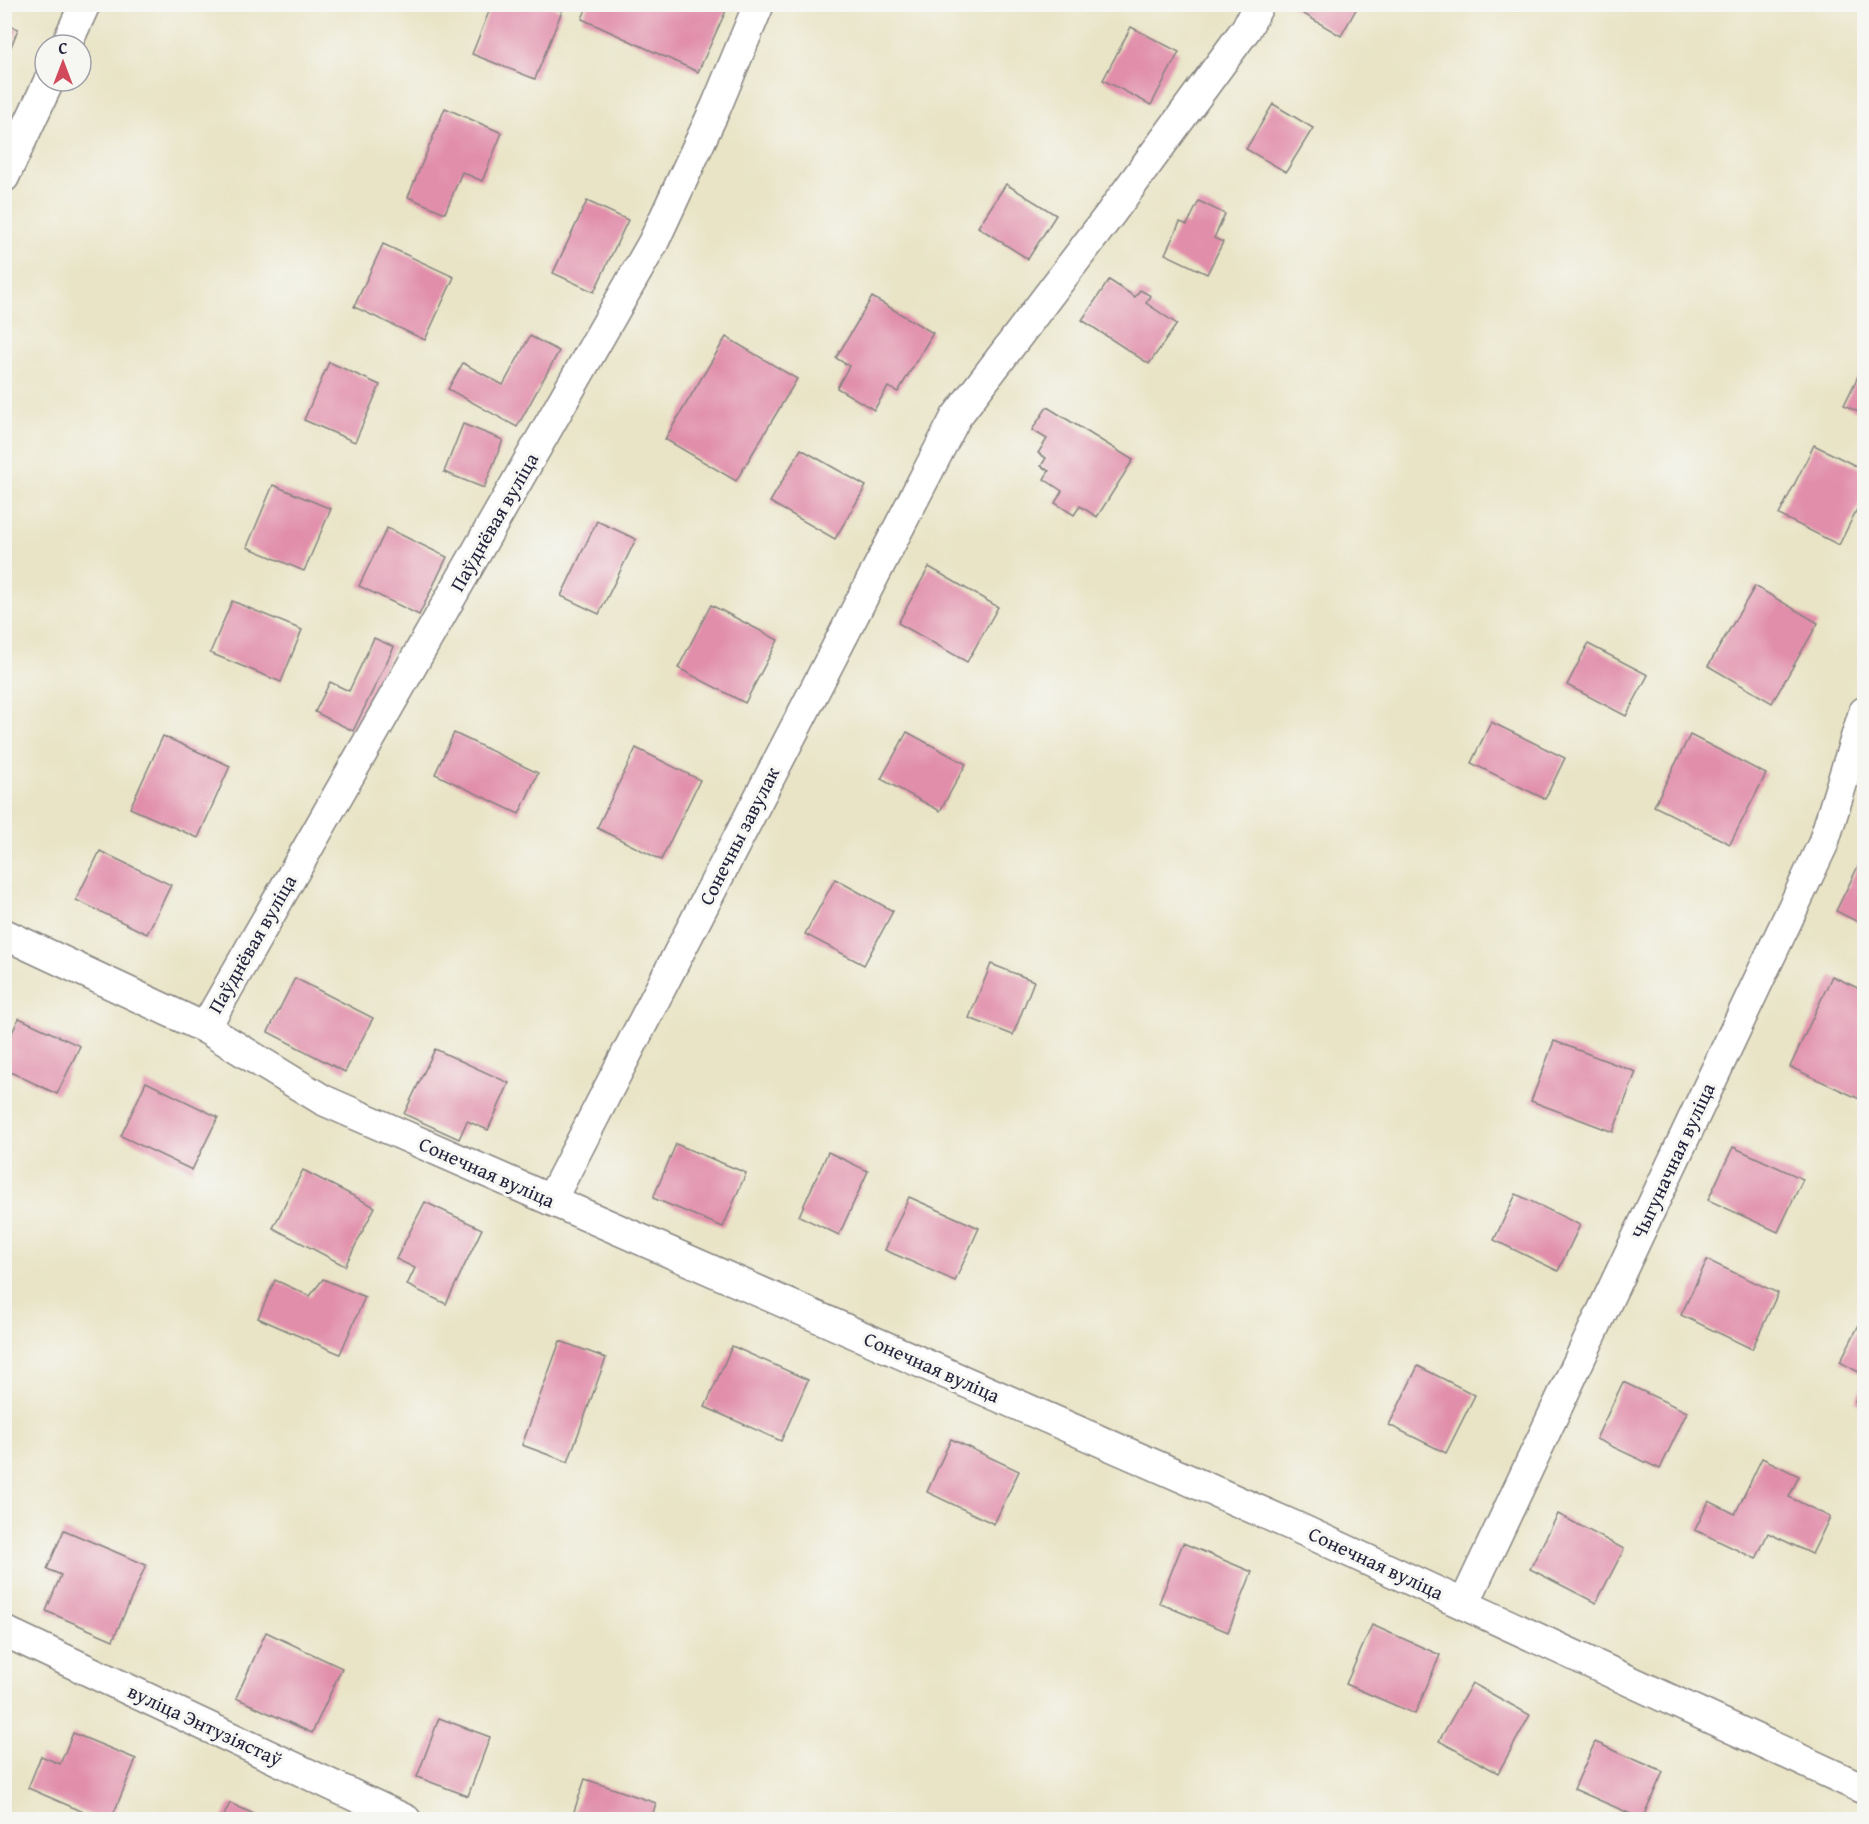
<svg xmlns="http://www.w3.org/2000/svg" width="1869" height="1824" font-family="'Gentium Book Plus',serif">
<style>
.building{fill:#e18eaa}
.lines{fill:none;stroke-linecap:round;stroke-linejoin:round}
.street-casing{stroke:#868380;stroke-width:33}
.street{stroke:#fff;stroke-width:30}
.labels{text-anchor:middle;stroke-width:6;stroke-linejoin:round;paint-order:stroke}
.street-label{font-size:20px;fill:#22223b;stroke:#f6f6f2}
</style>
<rect width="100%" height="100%" fill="#f6f6f2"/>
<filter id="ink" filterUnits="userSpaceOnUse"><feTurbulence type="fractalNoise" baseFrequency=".0167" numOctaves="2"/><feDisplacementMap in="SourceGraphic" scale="12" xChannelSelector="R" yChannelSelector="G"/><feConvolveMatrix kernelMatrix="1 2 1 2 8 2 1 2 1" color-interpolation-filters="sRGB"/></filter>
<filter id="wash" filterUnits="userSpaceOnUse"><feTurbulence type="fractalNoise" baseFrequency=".008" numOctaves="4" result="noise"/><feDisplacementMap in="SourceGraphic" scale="24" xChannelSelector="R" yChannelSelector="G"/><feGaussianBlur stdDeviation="1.35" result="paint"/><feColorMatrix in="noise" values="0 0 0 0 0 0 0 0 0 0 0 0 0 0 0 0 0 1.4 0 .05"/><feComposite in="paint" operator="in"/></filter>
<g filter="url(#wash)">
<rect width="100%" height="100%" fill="#e9e4c6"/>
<g id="blocks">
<!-- building -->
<g class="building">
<polygon points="492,4 546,4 562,11 535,79 472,54"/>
<polygon points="588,4 661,4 672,9 674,4 729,4 698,72 582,19"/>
<polygon points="1293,4 1359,4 1341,36 1292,7"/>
<polygon points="4,23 18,29 5,62 4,62"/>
<polygon points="1131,27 1179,52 1151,105 1103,80"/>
<polygon points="1273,104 1313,128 1286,172 1246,149"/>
<polygon points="445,108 502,133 482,181 462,172 445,213 408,197"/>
<polygon points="1006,184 1056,215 1028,259 978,227"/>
<polygon points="587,201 628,220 594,292 553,273"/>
<polygon points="1199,201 1225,214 1214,238 1223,242 1207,274 1165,254 1180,222 1187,225"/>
<polygon points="383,244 454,277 425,340 354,307"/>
<polygon points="1109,280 1135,297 1140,290 1151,296 1146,303 1177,324 1149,364 1082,320"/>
<polygon points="872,297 933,333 898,392 888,387 874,410 837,388 849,366 836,358"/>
<polygon points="530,336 559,351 517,427 448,389 463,363 503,385"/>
<polygon points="726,337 797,379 736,481 665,439"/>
<polygon points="329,362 380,385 355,442 304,420"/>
<polygon points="1864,364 1864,415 1844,405"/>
<polygon points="1047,407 1133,460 1097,517 1080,506 1074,515 1055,503 1062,491 1044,479 1049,471 1041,466 1046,458 1038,453 1047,439 1032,430"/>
<polygon points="463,424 503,440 484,488 444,472"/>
<polygon points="1814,445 1864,470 1864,495 1839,545 1779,515"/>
<polygon points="801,449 866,486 835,539 770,502"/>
<polygon points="273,485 331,509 304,571 247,547"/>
<polygon points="597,521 636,539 599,614 561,596"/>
<polygon points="387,528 447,557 419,615 359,586"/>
<polygon points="929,567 998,607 967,662 898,623"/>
<polygon points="1755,586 1818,623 1772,703 1708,666"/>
<polygon points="232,601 302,630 281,682 210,653"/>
<polygon points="711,605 778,640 745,703 678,668"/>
<polygon points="374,638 394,647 353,731 315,712 330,682 349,691"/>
<polygon points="1588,644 1648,675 1626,716 1567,685"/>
<polygon points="1491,722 1565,758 1545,799 1471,763"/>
<polygon points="907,732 966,764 940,811 881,779"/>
<polygon points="454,733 538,773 519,814 435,774"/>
<polygon points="1690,735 1766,774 1730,844 1654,806"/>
<polygon points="163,736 230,766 198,838 130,808"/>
<polygon points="636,748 700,780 661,860 597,828"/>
<polygon points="100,851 171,885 147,934 76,900"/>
<polygon points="1864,854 1864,925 1836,911"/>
<polygon points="835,879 893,911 864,965 805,934"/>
<polygon points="991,964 1034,981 1013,1035 969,1018"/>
<polygon points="1832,976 1864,991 1864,1101 1790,1067"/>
<polygon points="295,978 373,1018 345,1072 268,1032"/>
<polygon points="19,1018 80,1046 57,1094 4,1069 4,1050"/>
<polygon points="1554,1041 1636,1072 1613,1132 1531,1101"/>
<polygon points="435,1049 509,1083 488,1130 467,1121 459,1139 404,1114"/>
<polygon points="146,1082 218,1117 192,1170 121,1136"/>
<polygon points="676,1144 746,1173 723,1227 653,1198"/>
<polygon points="1733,1147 1803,1179 1778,1232 1708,1200"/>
<polygon points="828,1152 868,1171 839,1235 799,1216"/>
<polygon points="303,1170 375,1207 345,1266 273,1228"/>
<polygon points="1516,1194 1580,1225 1558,1271 1494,1240"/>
<polygon points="909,1197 979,1228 955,1281 885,1250"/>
<polygon points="425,1202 482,1229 446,1304 407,1285 415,1268 396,1259"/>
<polygon points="1707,1260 1778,1293 1752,1349 1681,1315"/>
<polygon points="323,1279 365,1297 340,1354 258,1318 275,1280 310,1296"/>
<polygon points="1864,1315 1864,1375 1840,1362"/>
<polygon points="560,1341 606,1358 568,1462 522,1445"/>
<polygon points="732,1346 808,1380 781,1441 705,1407"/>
<polygon points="1418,1366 1475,1395 1446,1453 1389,1425"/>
<polygon points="1623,1382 1687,1412 1660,1469 1596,1439"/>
<polygon points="1864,1383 1864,1407 1855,1402"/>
<polygon points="951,1439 1019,1471 994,1524 927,1492"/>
<polygon points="1762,1458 1799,1476 1789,1497 1830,1517 1812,1554 1768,1533 1756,1559 1695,1530 1709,1501 1735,1514"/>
<polygon points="1558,1514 1624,1549 1596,1603 1530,1569"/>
<polygon points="64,1530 146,1565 113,1640 46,1611 61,1575 47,1569"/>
<polygon points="1183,1543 1252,1572 1228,1632 1159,1603"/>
<polygon points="1372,1625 1440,1655 1415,1714 1346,1684"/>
<polygon points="266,1632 342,1668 312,1733 236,1698"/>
<polygon points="1472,1683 1530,1715 1498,1773 1439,1741"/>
<polygon points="439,1718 490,1737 468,1796 417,1777"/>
<polygon points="73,1733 136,1759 111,1820 102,1820 28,1788 41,1756 60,1764"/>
<polygon points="1595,1742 1663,1772 1642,1819 1574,1789"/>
<polygon points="585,1779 656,1803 651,1820 571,1820"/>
<polygon points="230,1803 267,1820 222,1820"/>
</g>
</g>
</g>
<g filter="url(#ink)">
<use href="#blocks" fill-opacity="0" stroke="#868380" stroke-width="1.5"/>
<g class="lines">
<!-- street casing -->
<g class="street-casing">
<g id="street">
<polyline points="66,45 85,4"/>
<polyline points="4,177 49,81"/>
<polyline points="4,934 205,1028 323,1100 1296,1527 1864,1789"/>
<polyline points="205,1028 653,243 716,107 759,4"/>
<polyline points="551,1200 956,417 1111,213 1246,29 1259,4"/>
<polyline points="1464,1604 1823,844 1864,712"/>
<polyline points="4,1631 406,1820"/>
</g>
</g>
<!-- street -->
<use href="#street" class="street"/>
</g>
</g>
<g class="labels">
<!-- street labels -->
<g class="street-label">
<text transform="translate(494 522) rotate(-60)" y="7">Паўднёвая вуліца</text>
<text transform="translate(739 836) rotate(-63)" y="7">Сонечны завулак</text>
<text transform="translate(252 944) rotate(-60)" y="7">Паўднёвая вуліца</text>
<text transform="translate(1673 1161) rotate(-65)" y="7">Чыгуначная вуліца</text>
<text transform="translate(487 1172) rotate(24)" y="7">Сонечная вуліца</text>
<text transform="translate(932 1367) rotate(24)" y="7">Сонечная вуліца</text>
<text transform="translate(1376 1563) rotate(25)" y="7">Сонечная вуліца</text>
<text transform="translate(205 1725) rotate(25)" y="7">вуліца Энтузіястаў</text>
</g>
</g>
<!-- margin -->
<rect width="1869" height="1824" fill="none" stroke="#f6f6f2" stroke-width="24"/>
<!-- north arrow -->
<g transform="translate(63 63)"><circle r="28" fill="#f6f6f2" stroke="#a1a1a9" stroke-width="1.5"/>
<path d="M0-4.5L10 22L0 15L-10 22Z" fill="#d1495b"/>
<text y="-9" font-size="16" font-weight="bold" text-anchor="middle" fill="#22223b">С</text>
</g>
</svg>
